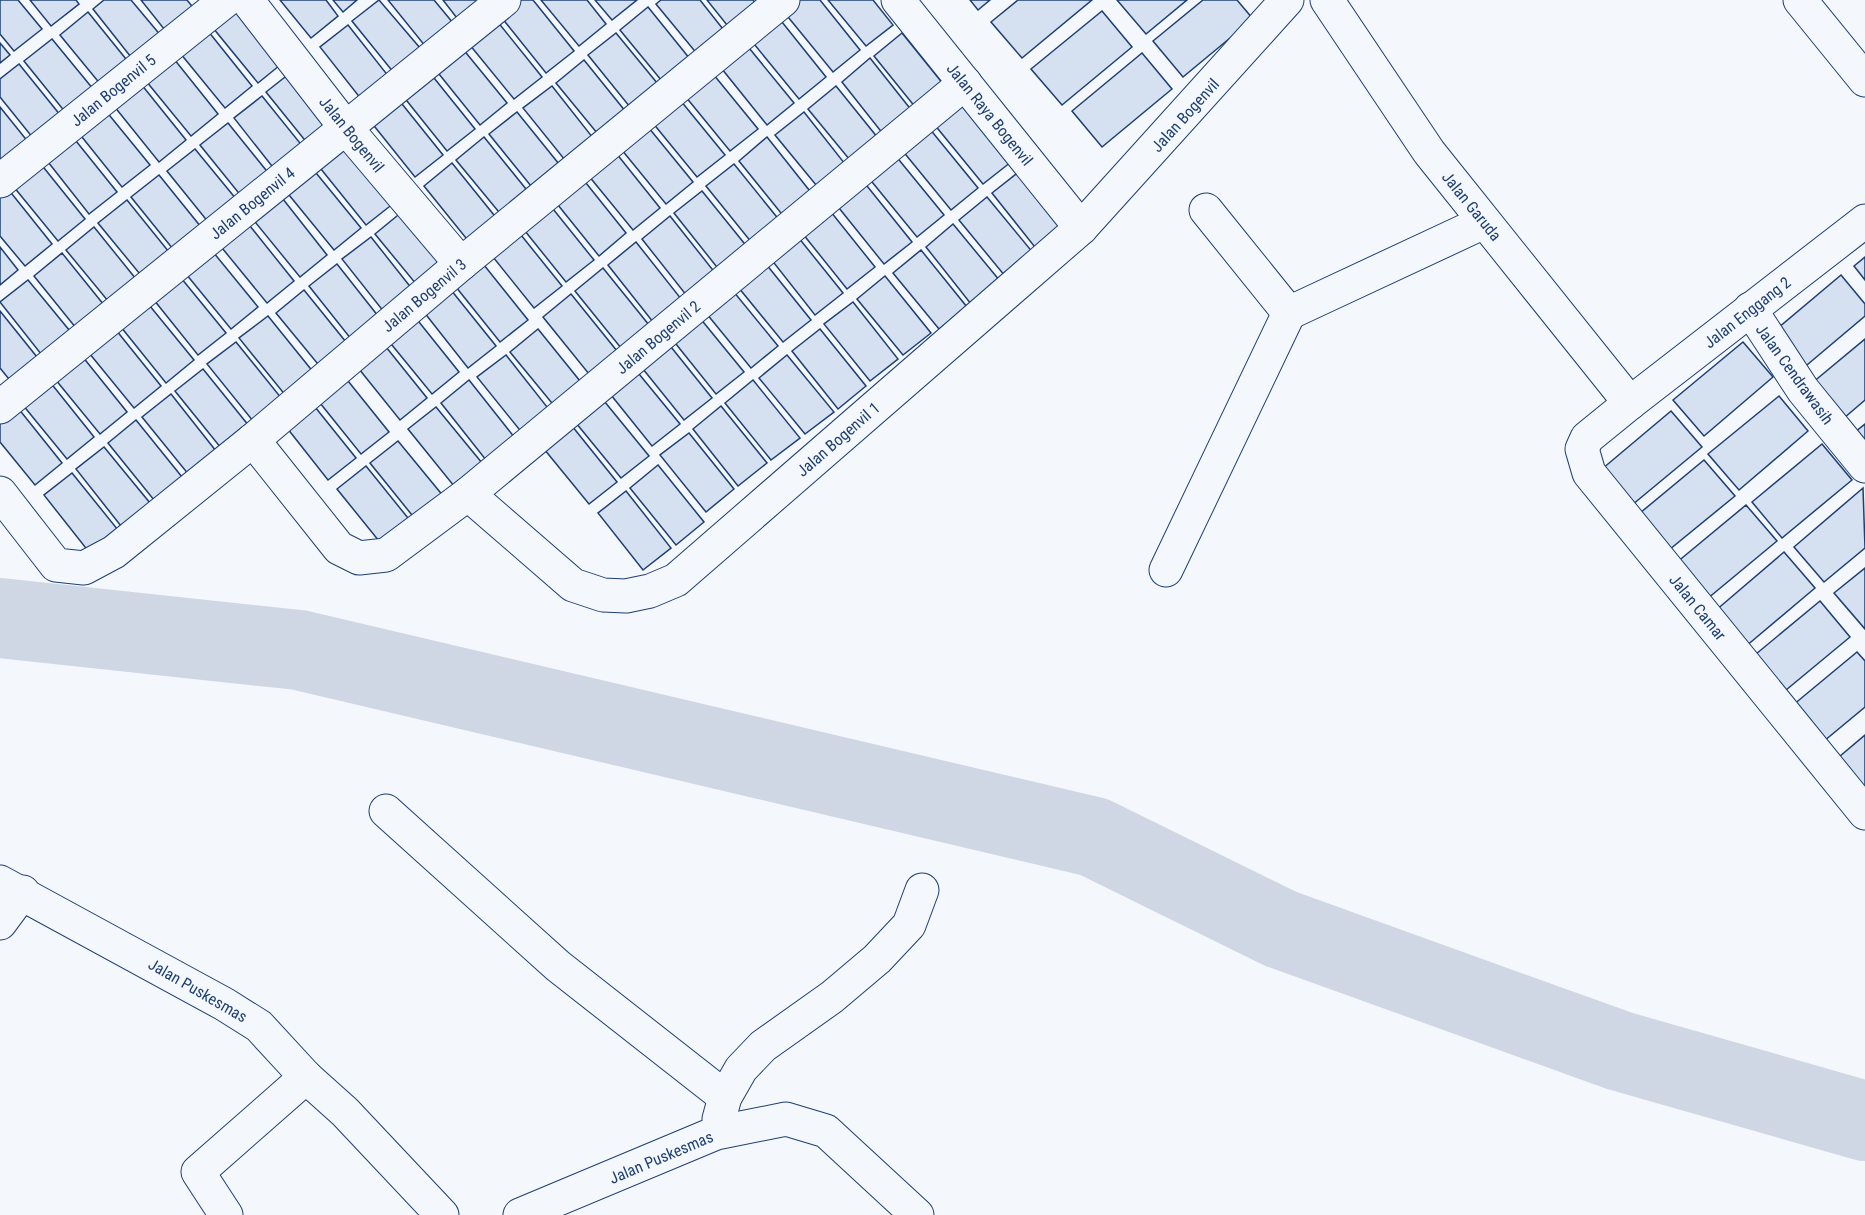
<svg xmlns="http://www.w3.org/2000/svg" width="1865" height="1215" font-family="'Roboto Condensed',sans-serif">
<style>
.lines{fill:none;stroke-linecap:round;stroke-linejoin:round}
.river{stroke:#cfd7e4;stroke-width:80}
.building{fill:#d5e0f0;stroke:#1d3f73;stroke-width:1.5}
.minor-casing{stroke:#1d3f73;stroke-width:35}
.minor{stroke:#f4f7fb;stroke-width:33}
.labels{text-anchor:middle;stroke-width:4.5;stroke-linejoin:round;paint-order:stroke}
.street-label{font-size:16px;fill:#1d3f73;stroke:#f4f7fb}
</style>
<rect width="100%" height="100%" fill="#f4f7fb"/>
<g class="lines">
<!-- river -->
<polyline class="river" points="0,618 299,650 1094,837 1281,929 1620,1051 1865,1121"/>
</g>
<!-- building -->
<g class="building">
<polygon points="0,0 18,0 42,29 14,51 0,34"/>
<polygon points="30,0 76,0 79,4 51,26"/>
<polygon points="104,0 131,0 167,43 138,66 93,9"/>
<polygon points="141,0 187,0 200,16 172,39"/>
<polygon points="236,0 285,61 258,83 209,23"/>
<polygon points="280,0 326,0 338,16 311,38"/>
<polygon points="333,0 357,0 343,12"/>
<polygon points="379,0 426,55 398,78 352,21"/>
<polygon points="388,0 434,0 458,29 430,52"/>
<polygon points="443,0 489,0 464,27"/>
<polygon points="514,0 533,0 574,51 546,73 498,13"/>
<polygon points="541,0 587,0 606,24 579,46"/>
<polygon points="595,0 637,0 612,20"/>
<polygon points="661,0 700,0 730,38 703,61 656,4"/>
<polygon points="707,0 753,0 763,12 735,35"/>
<polygon points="799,0 820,0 860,50 833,72 784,12"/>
<polygon points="828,0 873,0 893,25 866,46"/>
<polygon points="970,0 990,0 978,10"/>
<polygon points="1018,0 1092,0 1022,58 991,22"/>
<polygon points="1117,0 1187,0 1146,34"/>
<polygon points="1203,0 1237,0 1253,19 1183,77 1153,41"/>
<polygon points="648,7 694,64 666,86 620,30"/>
<polygon points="1102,11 1132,47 1062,105 1031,69"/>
<polygon points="88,12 134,69 106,91 60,35"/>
<polygon points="493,16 542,77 514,99 465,39"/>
<polygon points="778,17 826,77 799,99 750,39"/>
<polygon points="348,25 393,82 365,104 320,47"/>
<polygon points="204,26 252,86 225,108 176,48"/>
<polygon points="616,33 662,89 634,112 588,55"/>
<polygon points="902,33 948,90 920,113 874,56"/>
<polygon points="52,39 98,95 70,118 24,61"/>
<polygon points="0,43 10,55 0,63"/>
<polygon points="458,43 507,103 480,125 431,64"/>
<polygon points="745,43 794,103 767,125 718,64"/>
<polygon points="1142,53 1172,89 1102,147 1072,111"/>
<polygon points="170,54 218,114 191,136 142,76"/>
<polygon points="870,58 916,116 887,139 842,82"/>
<polygon points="584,60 630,117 602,139 556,83"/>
<polygon points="19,64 65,121 37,143 0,97 0,79"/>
<polygon points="426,68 475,129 447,151 399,91"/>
<polygon points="709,69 758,129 730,151 681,91"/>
<polygon points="294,70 340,126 312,149 266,92"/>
<polygon points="137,79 186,140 159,162 110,101"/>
<polygon points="552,86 597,143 569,165 523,108"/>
<polygon points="836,86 882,143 854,165 808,109"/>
<polygon points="394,94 443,155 415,177 367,117"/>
<polygon points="676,95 725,155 697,177 648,117"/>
<polygon points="262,96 308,153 279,175 234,118"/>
<polygon points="962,102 1011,162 983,184 934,124"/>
<polygon points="101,105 150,165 122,187 74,127"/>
<polygon points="0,107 33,148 0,165"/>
<polygon points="517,112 563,169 535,191 489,134"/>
<polygon points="804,112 849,169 821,191 775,135"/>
<polygon points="644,122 693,182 666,204 617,144"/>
<polygon points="228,123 274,180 246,202 200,145"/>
<polygon points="929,128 978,188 951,210 902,150"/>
<polygon points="68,131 117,192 89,214 41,153"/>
<polygon points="484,137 530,194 503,217 456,160"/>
<polygon points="767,137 813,195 785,218 739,161"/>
<polygon points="345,142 394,203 366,225 317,164"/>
<polygon points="612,148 660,208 633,230 584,170"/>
<polygon points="195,149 241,205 213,228 167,171"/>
<polygon points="895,155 944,215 917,237 868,177"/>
<polygon points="36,158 85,219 58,241 9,181"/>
<polygon points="452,163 498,220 470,243 424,186"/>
<polygon points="734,164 780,221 752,243 706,186"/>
<polygon points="312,168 361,228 334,250 285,190"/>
<polygon points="1020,171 1066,228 1038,251 992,193"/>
<polygon points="578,173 626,233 599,256 550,195"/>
<polygon points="159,175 205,232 177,254 131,197"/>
<polygon points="863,181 912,242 884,264 835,203"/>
<polygon points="4,184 52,244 25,266 0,236 0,187"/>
<polygon points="702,191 748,248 720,271 674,213"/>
<polygon points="279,194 327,255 300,277 251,217"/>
<polygon points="987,197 1034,254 1005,276 959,220"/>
<polygon points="545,199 594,260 566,282 517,221"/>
<polygon points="127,200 173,257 144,279 98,223"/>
<polygon points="827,207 875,267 847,289 799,229"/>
<polygon points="403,211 449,268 421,290 375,234"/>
<polygon points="670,216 716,274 687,296 642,239"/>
<polygon points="246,221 294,281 267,303 218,243"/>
<polygon points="953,224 1000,281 971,304 926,247"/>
<polygon points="513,225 562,286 534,308 485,247"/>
<polygon points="94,227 140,284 113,307 66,250"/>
<polygon points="794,232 843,293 815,315 767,254"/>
<polygon points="371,237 416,294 388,317 342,259"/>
<polygon points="636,242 682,300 653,322 608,265"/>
<polygon points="0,247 18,270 0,285"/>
<polygon points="209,247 258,307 231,329 182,269"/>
<polygon points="921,250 967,307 939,329 893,273"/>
<polygon points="62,253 108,310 80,333 34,276"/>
<polygon points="1865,257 1865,280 1854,266"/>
<polygon points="762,259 811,320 783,342 734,282"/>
<polygon points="480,260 528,320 500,342 452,282"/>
<polygon points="337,264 382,321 355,344 309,286"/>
<polygon points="603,268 649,325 621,348 575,291"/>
<polygon points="177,273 226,333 198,355 150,295"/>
<polygon points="1841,275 1865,304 1865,316 1801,370 1771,334"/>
<polygon points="885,276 931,333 903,355 857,299"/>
<polygon points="28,280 74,336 45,359 0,302"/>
<polygon points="447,285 496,346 468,368 420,307"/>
<polygon points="729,286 778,346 751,368 702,308"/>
<polygon points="304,290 350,347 322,369 276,313"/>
<polygon points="571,294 617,351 589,374 543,317"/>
<polygon points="145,300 194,360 166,383 117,322"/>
<polygon points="853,302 898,359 870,381 824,324"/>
<polygon points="0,311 41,362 13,384 0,368"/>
<polygon points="411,312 459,372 432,394 383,334"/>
<polygon points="695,312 744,372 716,394 668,334"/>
<polygon points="268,316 314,373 286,396 239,338"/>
<polygon points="112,325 161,386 134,408 85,348"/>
<polygon points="538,329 584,386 556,408 510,352"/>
<polygon points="820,329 866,386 838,409 792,351"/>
<polygon points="378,337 427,398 400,420 351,359"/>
<polygon points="663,337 712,398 684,420 635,359"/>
<polygon points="1865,339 1865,400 1837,424 1806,388"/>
<polygon points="236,342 282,399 253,421 207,364"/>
<polygon points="1743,342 1773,377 1704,436 1673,400"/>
<polygon points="78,351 127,412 100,434 51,374"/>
<polygon points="506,355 551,412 523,434 477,377"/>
<polygon points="787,355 834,412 805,434 759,378"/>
<polygon points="630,363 680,424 652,446 603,385"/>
<polygon points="203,369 249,426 221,448 175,391"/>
<polygon points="340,371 389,432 361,454 312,393"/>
<polygon points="46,377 94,437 67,459 18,399"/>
<polygon points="469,380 515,438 486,460 441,403"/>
<polygon points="753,380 800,438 771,460 725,403"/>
<polygon points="171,394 216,451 189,475 142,417"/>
<polygon points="600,396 649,456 621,478 572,418"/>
<polygon points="1779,396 1808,431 1739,490 1708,454"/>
<polygon points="307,397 356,458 328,480 280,419"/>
<polygon points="14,403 62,463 35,485 0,442 0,414"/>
<polygon points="721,406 767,463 738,486 693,429"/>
<polygon points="436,407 482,463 454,486 408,429"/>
<polygon points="1671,411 1702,447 1632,505 1602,469"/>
<polygon points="136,420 182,477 154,500 108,443"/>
<polygon points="568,421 617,482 589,504 540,444"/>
<polygon points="1865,424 1865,454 1850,436"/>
<polygon points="689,433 734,489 706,512 660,455"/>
<polygon points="398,441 444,497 416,520 370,463"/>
<polygon points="1822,444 1852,480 1782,538 1752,502"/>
<polygon points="104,447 150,503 121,526 76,469"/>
<polygon points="1704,460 1735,496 1664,554 1634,518"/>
<polygon points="658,465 704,522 676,545 630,488"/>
<polygon points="366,466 412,523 383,546 337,489"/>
<polygon points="72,473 118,530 89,552 44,495"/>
<polygon points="1863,488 1865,548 1824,582 1794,547"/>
<polygon points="626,491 671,548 643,570 598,513"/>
<polygon points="1746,505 1777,541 1707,599 1676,563"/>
<polygon points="1784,552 1815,588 1745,647 1715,611"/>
<polygon points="1865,568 1865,629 1834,593"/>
<polygon points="1820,601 1850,637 1780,695 1750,659"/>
<polygon points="1857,652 1865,661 1865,707 1818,746 1787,710"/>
<polygon points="1865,735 1865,796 1833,762"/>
</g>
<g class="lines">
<!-- minor casing -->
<g class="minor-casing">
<g id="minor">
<polyline points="247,0 346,128 461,264"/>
<polyline points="898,0 1081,228"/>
<polyline points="1327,0 1429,152 1630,403"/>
<polyline points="1800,0 1865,80"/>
<polyline points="0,181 226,0"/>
<polyline points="1206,210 1289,313 1484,222"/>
<polyline points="1865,221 1630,403 1587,438 1582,449 1589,473 1865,813"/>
<polyline points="1750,309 1803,390 1865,466"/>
<polyline points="0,407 504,0"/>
<polyline points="253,440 339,548 359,558 386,555 468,494 965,83"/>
<polyline points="0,493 56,565 84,568 114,552 253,440 461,264 783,0"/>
<polyline points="468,494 573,585 603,595 626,596 650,591 676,580 1081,228 1287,0"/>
<polyline points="1166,570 1289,313"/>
<polyline points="386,811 558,966 725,1097"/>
<polyline points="0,882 224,1004 259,1026 306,1077 345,1112 442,1215"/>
<polyline points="0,923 23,892"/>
<polyline points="719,1119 725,1097 741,1069 763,1046 832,997 877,959 909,925 922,890"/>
<polyline points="226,1215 198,1172 306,1077"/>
<polyline points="520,1215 716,1133 786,1119 826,1131 917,1215"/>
</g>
</g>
<!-- minor -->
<use href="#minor" class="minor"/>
</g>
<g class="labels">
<!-- street labels -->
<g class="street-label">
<text transform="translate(113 90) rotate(-39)" y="6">Jalan Bogenvil 5</text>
<text transform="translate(990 114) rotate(51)" y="6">Jalan Raya Bogenvil</text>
<text transform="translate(1185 115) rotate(-48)" y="6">Jalan Bogenvil</text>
<text transform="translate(352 134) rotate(51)" y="6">Jalan Bogenvil</text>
<text transform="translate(252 203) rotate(-39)" y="6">Jalan Bogenvil 4</text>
<text transform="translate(1472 206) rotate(51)" y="6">Jalan Garuda</text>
<text transform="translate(424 295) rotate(-40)" y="6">Jalan Bogenvil 3</text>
<text transform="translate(1747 312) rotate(-38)" y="6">Jalan Enggang 2</text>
<text transform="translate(658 337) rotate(-40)" y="6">Jalan Bogenvil 2</text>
<text transform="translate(1795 374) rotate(54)" y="6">Jalan Cendrawasih</text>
<text transform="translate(838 439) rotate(-41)" y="6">Jalan Bogenvil 1</text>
<text transform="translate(1698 607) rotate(51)" y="6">Jalan Camar</text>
<text transform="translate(198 990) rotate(30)" y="6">Jalan Puskesmas</text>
<text transform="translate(661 1157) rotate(-23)" y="6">Jalan Puskesmas</text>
</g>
</g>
</svg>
